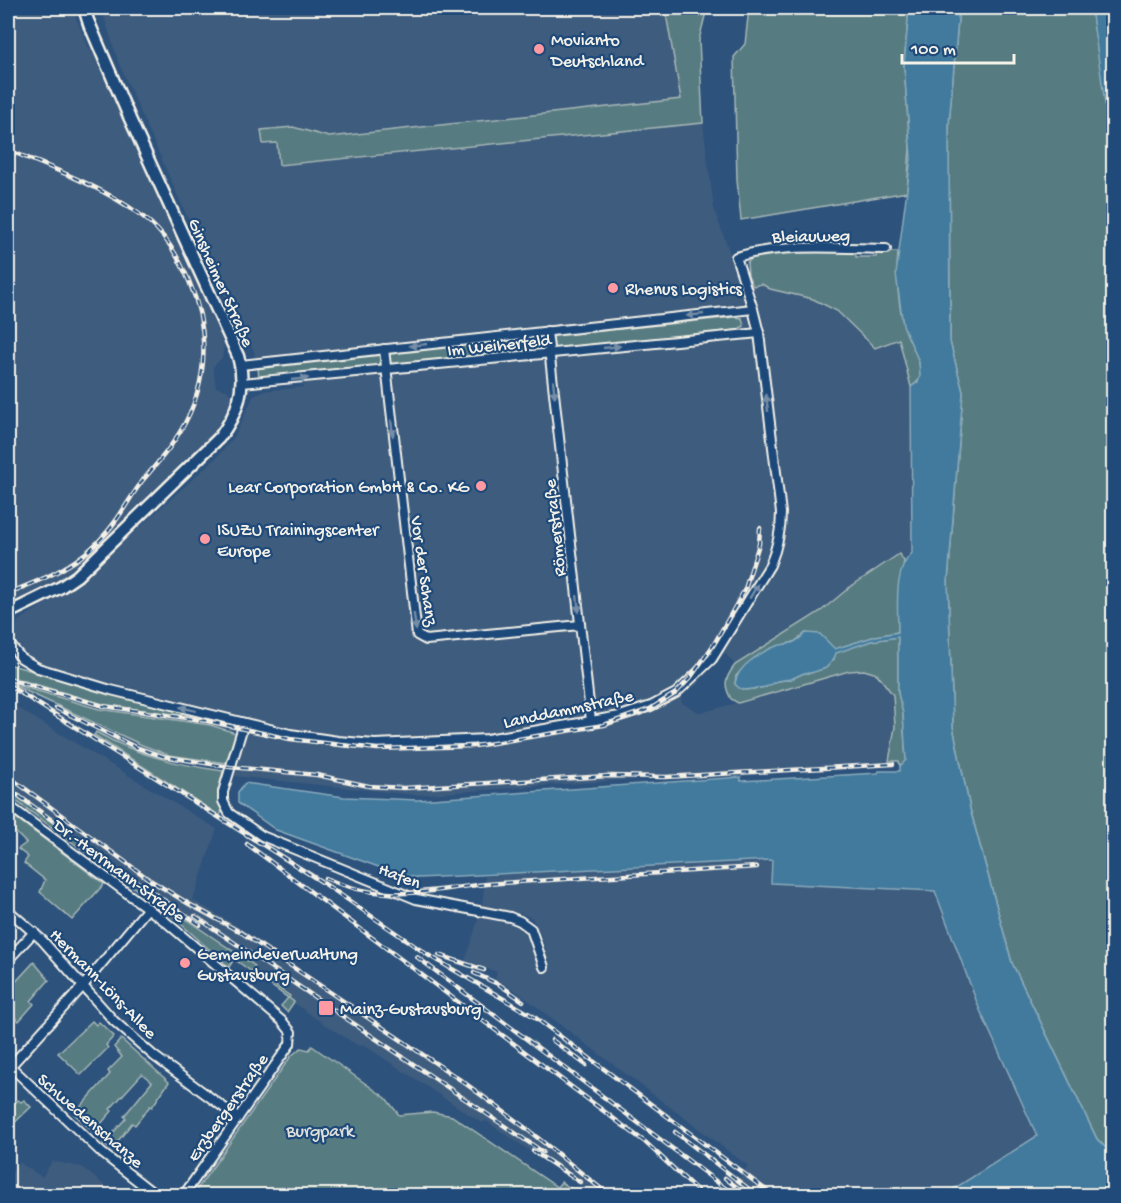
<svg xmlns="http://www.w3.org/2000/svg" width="1121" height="1203" font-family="'Gochi Hand',sans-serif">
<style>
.built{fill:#3e5b7e}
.green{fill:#577c82;stroke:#a6b6b5;stroke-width:1.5}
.water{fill:#427a9d;stroke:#89aabb;stroke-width:1.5}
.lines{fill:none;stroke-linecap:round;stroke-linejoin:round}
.street-casing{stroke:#f4f1e8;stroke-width:12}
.secondary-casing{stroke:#f4f1e8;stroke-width:15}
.street{stroke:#1f4a7a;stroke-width:8}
.secondary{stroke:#1f4a7a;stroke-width:10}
.rail-casing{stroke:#f4f1e8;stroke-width:4.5}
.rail{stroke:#1f4a7a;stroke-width:2;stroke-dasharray:7;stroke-linecap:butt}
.oneway{fill:#748da6}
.poi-dot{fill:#ff9aa2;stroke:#1f4a7a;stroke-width:2}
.labels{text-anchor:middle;stroke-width:4.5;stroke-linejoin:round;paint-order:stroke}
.poi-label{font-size:18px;fill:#f4f1e8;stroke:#1f4a7a;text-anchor:start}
.street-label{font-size:18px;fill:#f4f1e8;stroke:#1f4a7a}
.park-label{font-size:18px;fill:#dcdfd9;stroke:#1f4a7a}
</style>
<rect width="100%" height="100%" fill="#2d527c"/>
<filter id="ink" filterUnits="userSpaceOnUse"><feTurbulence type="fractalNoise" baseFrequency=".0167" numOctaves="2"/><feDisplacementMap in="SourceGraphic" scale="12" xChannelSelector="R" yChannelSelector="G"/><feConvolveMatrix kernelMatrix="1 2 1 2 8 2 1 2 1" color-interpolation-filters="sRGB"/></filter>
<g filter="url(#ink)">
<!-- built -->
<g class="built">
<polygon points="8,8 75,8 74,13 88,46 94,55 138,154 204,290 210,313 224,346 222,358 213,367 216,387 227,390 232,397 228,412 219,428 202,446 83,562 54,583 8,605"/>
<polygon points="101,8 665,8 681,99 329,137 293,127 262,130 263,144 277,143 280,165 703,123 714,209 730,253 733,269 741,288 762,284 770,289 813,299 837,311 856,328 866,342 899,339 911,387 912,553 904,561 899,554 850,587 821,611 735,665 725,653 698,684 681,696 682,703 699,712 707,711 849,671 864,670 877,674 893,695 895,727 889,761 415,795 233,776 249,719 47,666 38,662 23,651 15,638 14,631 18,621 80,581 217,457 234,437 253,397 262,391 304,387 299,354 255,358 254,351 241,331 185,212 119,64"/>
<polygon points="8,702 217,829 193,900 240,928 483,1092 585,1174 616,1195 594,1195 486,1121 482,1123 362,1044 360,1047 325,1025 155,905 8,795"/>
<polygon points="772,860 772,883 935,891 979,1008 1037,1136 944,1195 728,1195 748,1166 513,989 495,979 497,972 465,961 479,917 507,923 522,929 529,936 540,969 551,967 540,932 532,918 520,913 482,906 485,876"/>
<polygon points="52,1161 82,1167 109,1189 104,1195 8,1195 8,1179 19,1162 42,1177"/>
</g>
<!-- green -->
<g class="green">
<polygon points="665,8 707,8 699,40 703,123 279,165 277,143 263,144 261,130 293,127 329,137 681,99"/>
<polygon points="749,8 909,8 904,66 910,148 907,192 741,220 737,180 734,57 745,44"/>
<polygon points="959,8 1091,8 1113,148 1113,1155 1097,1139 1012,963 970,809 953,727 948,581 963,392 950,342 949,124"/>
<path d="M 794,249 L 855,251 L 856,257 L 876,257 L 877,252 L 898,252 C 896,276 898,300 903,323 C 907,341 923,358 920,377 C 919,382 915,384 911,387 L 899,339 L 875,348 L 837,311 L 813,299 L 770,289 L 762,284 L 753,286 L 748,275 L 747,263 C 757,250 778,251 794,249 Z"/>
<polygon points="735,317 742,318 744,326 736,330 259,379 258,367"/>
<path d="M 899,554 L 904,561 L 898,593 L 898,632 L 876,636 L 835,649 L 806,633 L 794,642 L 779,646 L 747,664 L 736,676 L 735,684 L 745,690 L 766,687 L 772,682 L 791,679 L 804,673 L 811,673 L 834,659 L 835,653 L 871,641 L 898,637 L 898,693 L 903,713 L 906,761 L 900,766 L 899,761 L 889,761 L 895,727 L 893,695 L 877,674 L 864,670 L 849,671 L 738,703 L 731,699 C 723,684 725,678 735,665 L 821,611 L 850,587 Z"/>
<polygon points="8,664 140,702 204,718 105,705 8,676"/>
<polygon points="13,684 99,709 210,725 236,733 226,763 169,755 142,745 13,685"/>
<path d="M 96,732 C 139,756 175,764 223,771 L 218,793 L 222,810 L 220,816 L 94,735 Z"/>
<polygon points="8,790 153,897 255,966 252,970 290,996 289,998 294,1002 287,1012 281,1006 288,998 234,959 229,967 170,914 8,795"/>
<polygon points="8,812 104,884 72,920 40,892 45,880 24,863 28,857 18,849 26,843 8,825"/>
<polygon points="34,962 49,980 31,1001 34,1004 19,1021 8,1012 8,995 12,990 10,988"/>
<polygon points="92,1021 96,1025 99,1022 114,1036 106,1045 108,1048 81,1075 58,1053"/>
<polygon points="121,1039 169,1082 152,1107 150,1106 135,1125 132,1123 111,1150 103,1144 126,1118 124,1116 152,1082 142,1074 110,1109 112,1111 94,1132 74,1114 110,1074 108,1071 122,1057 114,1047"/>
<polygon points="312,1046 386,1098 399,1115 433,1112 452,1116 557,1187 561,1182 581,1195 193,1195 291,1056 301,1048 309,1050"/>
<polygon points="8,1098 14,1104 18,1100 21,1102 24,1100 31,1107 8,1129"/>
</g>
<!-- water -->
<g class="water">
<path d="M 909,8 L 959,8 L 949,124 L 950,342 L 963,392 L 948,581 L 953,727 L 970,809 L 1012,963 L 1097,1139 L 1113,1155 L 1113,1195 L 944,1195 L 1037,1136 L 979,1008 L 935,891 L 771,883 L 772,860 L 419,878 L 398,874 L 276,830 L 238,803 L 238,792 L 245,783 L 344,797 L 418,800 L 741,777 L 741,781 L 878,773 L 879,771 L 900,771 L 900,766 L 906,760 L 903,713 L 898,693 L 898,637 L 871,641 L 836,653 L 834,659 L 826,668 L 811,673 L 804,673 L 791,679 L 777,681 L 766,687 L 745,690 L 739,688 L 735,684 C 737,665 764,650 780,645 C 785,644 790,644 794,642 C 798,640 803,636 806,633 L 820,634 L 835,649 L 876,636 L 898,632 C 898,607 893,571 912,553 L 911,387 L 918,382 L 920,376 L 919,362 L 903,325 L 896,274 L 911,158 L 904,66 Z"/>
<polygon points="1091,8 1113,8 1113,158"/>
</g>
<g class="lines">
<!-- street casing -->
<g class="street-casing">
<g id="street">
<polyline points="547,331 591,721"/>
<polyline points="384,349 417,635 426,640 580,625"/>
<polyline points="241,365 753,309"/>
<polyline points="242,383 759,333"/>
<path d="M 8,642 L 21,658 L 38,668 L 111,690 L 290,734 L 338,741 L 375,744 L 487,739 L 620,716 L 651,706 L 676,693 L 712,659 L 770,565 C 777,548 781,533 781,513 L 759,333 L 753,309 L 736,257 C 785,243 836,248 886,249"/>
<polyline points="244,723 223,792 223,801 229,813 262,836 416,899 510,917 520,921 531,929 544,967"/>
<polyline points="8,805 166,922 282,1021 291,1032 290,1044 183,1196"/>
<polyline points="8,910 42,940 114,1021 154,1056 238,1118"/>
<polyline points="8,960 34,932"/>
<polyline points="8,1064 102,1153 157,1196"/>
<polyline points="8,1069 83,986 148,908"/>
</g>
</g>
<!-- secondary casing -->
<g class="secondary-casing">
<g id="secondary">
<polyline points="84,8 90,27"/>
<path d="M 8,613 L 61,587 L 77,576 L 219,438 C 238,413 247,387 238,356 L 130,119 L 89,23"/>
</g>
</g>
<!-- street -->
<use href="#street" class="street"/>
<!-- secondary -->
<use href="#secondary" class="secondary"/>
<!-- rail casing -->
<g class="rail-casing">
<g id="rail">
<path d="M 8,150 C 54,169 101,186 142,216 C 165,233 178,256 189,281 C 212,335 208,392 174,441 C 165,455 154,467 143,480 C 130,497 121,516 107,532 C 81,564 45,579 8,593"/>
<polyline points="8,679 104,706 207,721 290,739 377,749 475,746 604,725 650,709 676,693 691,677 714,644 745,589 759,544 760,528"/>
<polyline points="8,685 322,882 428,955 533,1016 774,1196"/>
<polyline points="56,708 135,747 162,756 230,767 317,775 369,786 404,788 608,776 666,777 893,764"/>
<polyline points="8,776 150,880 189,904 242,933 462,1081 523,1126 610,1196"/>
<polyline points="8,788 56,823"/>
<polyline points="247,844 645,1142 703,1196"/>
<path d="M 325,878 C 389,907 436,887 500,883 C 586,878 671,872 757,867"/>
<polyline points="136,881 200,925"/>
<polyline points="195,916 543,1152"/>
<polyline points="439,955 484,970"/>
<polyline points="417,957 729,1191"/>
<polyline points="474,973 500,985 523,1001"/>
<polyline points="552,1040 586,1065"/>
<polyline points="675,1132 758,1196"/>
<polyline points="533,1151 580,1182"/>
<polyline points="725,1178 748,1196"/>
</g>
</g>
<!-- rail -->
<use href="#rail" class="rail"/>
</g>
<!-- one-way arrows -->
<defs><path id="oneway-solid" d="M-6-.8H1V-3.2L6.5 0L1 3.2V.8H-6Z" transform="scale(1.5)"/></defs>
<g class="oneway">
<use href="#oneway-solid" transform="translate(695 315) rotate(174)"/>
<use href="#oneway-solid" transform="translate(418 345) rotate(174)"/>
<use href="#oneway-solid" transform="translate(612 347) rotate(-6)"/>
<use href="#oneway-solid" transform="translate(300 379) rotate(-6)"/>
<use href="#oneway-solid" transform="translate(554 389) rotate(84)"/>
<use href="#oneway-solid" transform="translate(767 403) rotate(-97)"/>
<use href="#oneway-solid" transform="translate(392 428) rotate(84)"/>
<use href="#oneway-solid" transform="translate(754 591) rotate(-59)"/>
<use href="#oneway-solid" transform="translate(578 604) rotate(84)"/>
<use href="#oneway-solid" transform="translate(415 622) rotate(82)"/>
<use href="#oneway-solid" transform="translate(188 709) rotate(-166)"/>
</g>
</g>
<!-- markers -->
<g class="poi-dot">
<circle cx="539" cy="49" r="6"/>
<circle cx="613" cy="288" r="6"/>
<circle cx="481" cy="486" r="6"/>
<circle cx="205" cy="539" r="6"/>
<circle cx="185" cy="963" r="6"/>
<rect x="318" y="1000" width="16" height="16" rx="3"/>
</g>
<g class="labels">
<!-- poi labels -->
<g class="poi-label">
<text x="551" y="45">Movianto<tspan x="551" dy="21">Deutschland</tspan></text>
<text x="625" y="294">Rhenus Logistics</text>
<text x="469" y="492" text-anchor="end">Lear Corporation GmbH &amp; Co. KG</text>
<text x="217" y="535">ISUZU Trainingscenter<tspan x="217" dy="21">Europe</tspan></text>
<text x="197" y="959">Gemeindeverwaltung<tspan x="197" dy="21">Gustavsburg</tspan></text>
<text x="340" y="1014">Mainz-Gustavsburg</text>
</g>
<!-- street labels -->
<g class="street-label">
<text transform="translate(811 235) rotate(-1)" y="6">Bleiauweg</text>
<text transform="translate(222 282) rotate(66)" y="6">Ginsheimer Straße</text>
<text transform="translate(499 344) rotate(-6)" y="6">Im Weiherfeld</text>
<text transform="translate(554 528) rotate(-96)" y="6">Römerstraße</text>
<text transform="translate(425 571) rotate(82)" y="6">Vor der Schanz</text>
<text transform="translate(568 708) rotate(-12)" y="6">Landdammstraße</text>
<text transform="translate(120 870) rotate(37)" y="6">Dr.-Herrmann-Straße</text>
<text transform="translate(400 875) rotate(21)" y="6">Hafen</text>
<text transform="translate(104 983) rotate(46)" y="6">Hermann-Löns-Allee</text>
<text transform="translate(227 1107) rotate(-55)" y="6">Erzbergerstraße</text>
<text transform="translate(91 1120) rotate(41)" y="6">Schwedenschanze</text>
</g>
<!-- park labels -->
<g class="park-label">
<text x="320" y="1136">Burgpark</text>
</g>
</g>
<!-- margin -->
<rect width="1121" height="1203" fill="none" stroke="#1f4a7a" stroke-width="30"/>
<rect x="15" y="15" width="1091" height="1173" fill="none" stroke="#f4f1e8" stroke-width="2" filter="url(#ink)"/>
<!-- scale -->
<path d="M902 54v9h112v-9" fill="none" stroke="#f4f1e8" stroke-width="3"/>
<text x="911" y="54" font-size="18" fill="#f4f1e8" stroke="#1f4a7a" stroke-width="4.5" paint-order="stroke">100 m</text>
</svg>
